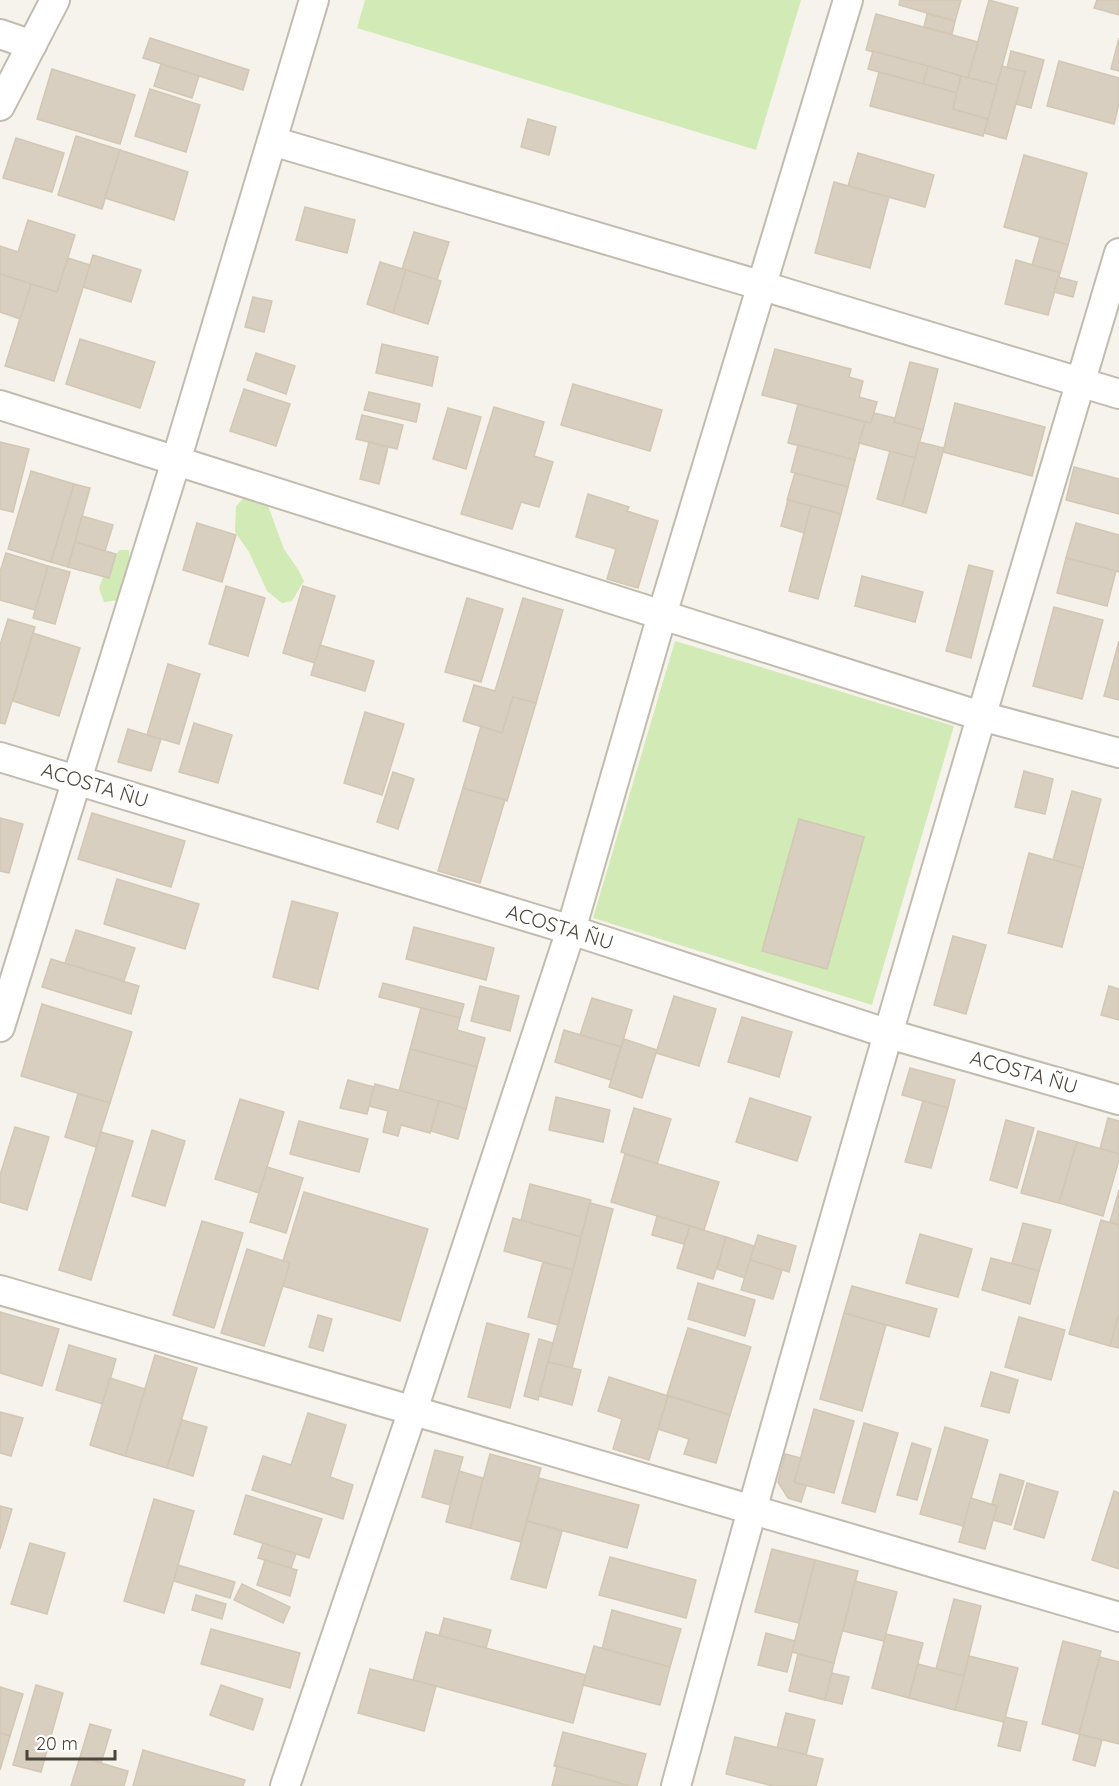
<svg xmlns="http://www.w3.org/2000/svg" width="1119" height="1786" font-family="Quicksand,sans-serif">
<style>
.green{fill:#d2eab5}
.building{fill:#d8cfc1;stroke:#d3c7b4;stroke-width:1.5}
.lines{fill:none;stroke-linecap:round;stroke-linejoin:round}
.street-casing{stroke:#c2bbae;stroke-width:32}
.street{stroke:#fff;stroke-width:28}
.labels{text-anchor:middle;stroke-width:6;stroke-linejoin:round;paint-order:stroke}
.street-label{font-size:20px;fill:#4b4439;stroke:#fff}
</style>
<rect width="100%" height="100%" fill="#f6f3ec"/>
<!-- green -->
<g class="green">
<polygon points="365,0 801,0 756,150 357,28"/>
<polygon points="244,498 268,506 284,549 299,571 304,581 292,601 282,603 267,591 249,552 235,532 236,506"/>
<polygon points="120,550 129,550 130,587 120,600 104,602 99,588 109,562"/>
<polygon points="675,641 954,726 872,1005 593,918"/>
</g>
<!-- building -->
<g class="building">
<polygon points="900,0 961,0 955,21 899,5"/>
<polygon points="989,0 1018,8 997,85 968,78"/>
<polygon points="1119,0 1119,15 1094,8 1097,0"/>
<polygon points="876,14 978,42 968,78 866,50"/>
<polygon points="927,14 955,21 952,34 924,27"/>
<polygon points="150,38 249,70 243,90 143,58"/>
<polygon points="1119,38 1119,71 1111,69"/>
<polygon points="873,51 928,66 923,84 868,69"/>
<polygon points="1011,51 1044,60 1031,108 1016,104 1025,72 1007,68"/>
<polygon points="1059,61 1119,78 1119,104 1114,124 1047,106"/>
<polygon points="161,64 199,76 192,98 154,86"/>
<polygon points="928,66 961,76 957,93 923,84"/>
<polygon points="1002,66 1025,72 1006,139 984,133"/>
<polygon points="52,69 135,95 120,144 37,119"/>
<polygon points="879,72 957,93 953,109 988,119 983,136 870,106"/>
<polygon points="961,76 997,85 988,119 953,109"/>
<polygon points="150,89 200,105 186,152 135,136"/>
<polygon points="528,119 556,127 549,155 521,147"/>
<polygon points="76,136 120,150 102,209 58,195"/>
<polygon points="16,138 64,153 52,192 3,178"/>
<polygon points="120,150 188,172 174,220 105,198"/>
<polygon points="858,153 934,175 925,207 848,186"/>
<polygon points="1024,155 1087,173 1068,245 1004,227"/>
<polygon points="834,182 889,197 870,268 815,253"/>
<polygon points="305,207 355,220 347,253 296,240"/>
<polygon points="28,220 75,235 57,292 0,274 0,246 18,252"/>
<polygon points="414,232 449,242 437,280 402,269"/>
<polygon points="1040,237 1068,245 1060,273 1032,265"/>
<polygon points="93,255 141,270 131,302 83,287"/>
<polygon points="68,258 90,265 54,381 5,366 31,284 57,292"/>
<polygon points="1016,260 1060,273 1048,315 1005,304"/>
<polygon points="380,262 406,270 393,313 367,304"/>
<polygon points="406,270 441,281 428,324 393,313"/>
<polygon points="0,274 31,284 20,319 0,312"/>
<polygon points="1058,277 1077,282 1073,297 1054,292"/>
<polygon points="253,297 272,301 264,332 245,327"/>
<polygon points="80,339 155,362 140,408 66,384"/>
<polygon points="382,344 438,357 432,386 376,373"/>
<polygon points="775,349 851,369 849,377 863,381 859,397 877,402 871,423 762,395"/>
<polygon points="256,353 295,366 286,394 247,380"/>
<polygon points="910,362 938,369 923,430 894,422"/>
<polygon points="573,384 662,410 650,451 561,425"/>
<polygon points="244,389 290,404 276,446 230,431"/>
<polygon points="369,392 420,404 416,422 364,410"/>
<polygon points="955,403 1045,427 1032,476 943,452"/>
<polygon points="798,404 865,422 855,460 788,443"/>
<polygon points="494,407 544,422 534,456 553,462 539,507 521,502 512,529 461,514"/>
<polygon points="448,408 481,417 466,469 433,459"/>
<polygon points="874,413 895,418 894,422 923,430 915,458 859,443 865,422 871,423"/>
<polygon points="362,415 403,425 397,449 356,439"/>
<polygon points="0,442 29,449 13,512 0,509"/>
<polygon points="369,442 388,447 379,484 360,479"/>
<polygon points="919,442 944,448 926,513 902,506"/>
<polygon points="798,445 855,460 848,487 791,472"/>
<polygon points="890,451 915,458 902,506 877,499"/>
<polygon points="1074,467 1119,479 1119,514 1066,500"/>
<polygon points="31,471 74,484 51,562 8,549"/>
<polygon points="795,473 848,487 841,514 787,500"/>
<polygon points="74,484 90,488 68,567 51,562"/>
<polygon points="588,494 629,507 627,511 658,521 638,588 607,579 616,549 576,537"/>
<polygon points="788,500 811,506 805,533 781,526"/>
<polygon points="811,506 841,514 818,599 789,591"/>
<polygon points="82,516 113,525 105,551 75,542"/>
<polygon points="197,523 236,535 222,582 183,570"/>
<polygon points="1076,523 1119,535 1119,572 1066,558"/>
<polygon points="75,542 116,554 109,578 68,567"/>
<polygon points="6,553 48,566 35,610 0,600 0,572"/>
<polygon points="1066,558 1116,571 1107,606 1057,593"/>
<polygon points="969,565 993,571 971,658 946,651"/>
<polygon points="48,566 70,572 55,624 33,618"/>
<polygon points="862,576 923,592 915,622 855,606"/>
<polygon points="226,586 265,598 248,656 209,644"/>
<polygon points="303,586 335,596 315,663 283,653"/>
<polygon points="467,598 503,609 481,682 445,672"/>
<polygon points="523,598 563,610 536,703 513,697 502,733 463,721 474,685 495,691"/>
<polygon points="1054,607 1103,620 1082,699 1033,686"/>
<polygon points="8,619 35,627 5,724 0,723 0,645"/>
<polygon points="33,633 80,648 59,716 13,701"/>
<polygon points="1119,641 1119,700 1104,696"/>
<polygon points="320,645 374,661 365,691 311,675"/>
<polygon points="168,664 200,674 179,744 147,735"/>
<polygon points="513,697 536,703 507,801 463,788 481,726 502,733"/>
<polygon points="365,712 404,724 382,795 344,783"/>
<polygon points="194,723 232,735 218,783 179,772"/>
<polygon points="128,729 161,739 151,771 118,762"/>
<polygon points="1024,771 1053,779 1045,814 1015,807"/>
<polygon points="393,772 414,779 398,829 377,822"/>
<polygon points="463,788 505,800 480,883 438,871"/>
<polygon points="1072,791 1101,799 1083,868 1053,860"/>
<polygon points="92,813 185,841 171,887 78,859"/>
<polygon points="0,818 23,824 9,873 0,871"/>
<polygon points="799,819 864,837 827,969 762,951"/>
<polygon points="1029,853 1083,868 1062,947 1008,933"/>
<polygon points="117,879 199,904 185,949 104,924"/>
<polygon points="292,901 338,913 318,989 273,977"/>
<polygon points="414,927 494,948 486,980 406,959"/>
<polygon points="76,930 135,948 124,981 65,963"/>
<polygon points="953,936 986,945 966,1014 934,1005"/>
<polygon points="51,959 139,986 131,1014 42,987"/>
<polygon points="383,983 464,1004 460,1018 379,997"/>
<polygon points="480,986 519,996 510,1031 471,1021"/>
<polygon points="1109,986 1119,989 1119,1020 1101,1015"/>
<polygon points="674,996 716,1009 699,1066 656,1053"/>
<polygon points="592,998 632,1010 621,1047 580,1035"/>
<polygon points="42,1004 132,1032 110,1103 21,1076"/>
<polygon points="421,1008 460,1018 457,1030 485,1038 477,1067 410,1049"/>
<polygon points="742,1017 792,1032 779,1077 728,1062"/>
<polygon points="564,1030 621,1047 611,1080 555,1062"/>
<polygon points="624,1039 657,1050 642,1098 609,1087"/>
<polygon points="410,1049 477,1067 466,1109 399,1091"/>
<polygon points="910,1068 955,1080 948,1108 902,1095"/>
<polygon points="348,1080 374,1087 367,1114 340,1108"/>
<polygon points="375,1084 439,1101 430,1133 401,1125 398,1136 383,1132 388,1111 369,1106"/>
<polygon points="78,1094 110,1103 96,1147 65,1137"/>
<polygon points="556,1097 610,1110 603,1142 549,1130"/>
<polygon points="750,1098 811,1117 797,1161 736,1142"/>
<polygon points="240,1099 284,1112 259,1193 215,1179"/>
<polygon points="439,1101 466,1109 458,1139 431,1131"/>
<polygon points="923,1101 948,1108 931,1168 905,1162"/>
<polygon points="634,1108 671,1119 657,1164 621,1152"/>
<polygon points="1108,1118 1119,1121 1119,1154 1100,1149"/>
<polygon points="1006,1120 1034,1128 1017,1188 990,1180"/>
<polygon points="299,1121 368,1139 359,1172 290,1154"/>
<polygon points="15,1127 49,1137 27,1210 0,1202 0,1175"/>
<polygon points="152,1130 185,1141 165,1206 132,1196"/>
<polygon points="1038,1131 1077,1142 1059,1203 1021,1193"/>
<polygon points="101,1132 133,1141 91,1280 59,1270"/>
<polygon points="1077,1142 1119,1154 1119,1160 1103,1216 1059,1203"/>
<polygon points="625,1154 719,1182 704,1230 611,1202"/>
<polygon points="267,1167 303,1178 286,1233 250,1222"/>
<polygon points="530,1184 591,1200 581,1237 521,1220"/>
<polygon points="1119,1190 1119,1225 1110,1222"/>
<polygon points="304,1192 428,1229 400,1321 276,1284"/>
<polygon points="590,1203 613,1209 572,1368 548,1362"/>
<polygon points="657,1216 690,1226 684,1244 652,1235"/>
<polygon points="513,1218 581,1237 573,1270 504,1251"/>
<polygon points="1101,1220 1119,1225 1119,1314 1110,1346 1069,1334"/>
<polygon points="202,1221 243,1233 214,1328 173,1315"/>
<polygon points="1023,1223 1051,1230 1039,1271 1012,1263"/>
<polygon points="690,1226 726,1237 713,1279 677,1268"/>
<polygon points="920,1234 972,1249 958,1297 906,1283"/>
<polygon points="758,1235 796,1246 789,1272 750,1260"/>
<polygon points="726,1237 754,1246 745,1278 717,1269"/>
<polygon points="247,1249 290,1263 264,1346 221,1333"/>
<polygon points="991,1258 1039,1271 1030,1304 982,1290"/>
<polygon points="750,1260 782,1270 773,1299 741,1290"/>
<polygon points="543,1262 573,1270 558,1325 528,1317"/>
<polygon points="698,1283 755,1300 745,1336 688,1319"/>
<polygon points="852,1286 937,1309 929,1337 844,1313"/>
<polygon points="0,1312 59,1329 42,1386 0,1373"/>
<polygon points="844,1313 886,1325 862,1411 820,1399"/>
<polygon points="1119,1314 1119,1348 1110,1346"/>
<polygon points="318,1315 332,1319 323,1351 309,1347"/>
<polygon points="1019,1317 1065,1330 1051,1380 1005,1367"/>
<polygon points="487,1323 529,1334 510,1408 468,1397"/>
<polygon points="688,1328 751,1347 730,1415 667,1395"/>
<polygon points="539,1339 553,1343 538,1400 524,1396"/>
<polygon points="69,1345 116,1359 103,1404 56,1390"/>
<polygon points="155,1355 197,1368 167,1468 125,1456"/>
<polygon points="548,1362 581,1370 572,1405 539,1396"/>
<polygon points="991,1372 1018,1380 1009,1413 981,1406"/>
<polygon points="609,1377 668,1396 649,1460 613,1449 622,1419 598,1411"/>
<polygon points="110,1378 145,1389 125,1456 90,1445"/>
<polygon points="668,1396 730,1415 716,1463 684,1454 689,1439 658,1429"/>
<polygon points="814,1409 854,1421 834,1493 794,1482"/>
<polygon points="0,1412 23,1418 11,1456 0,1453"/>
<polygon points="308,1413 346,1425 330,1477 353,1485 343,1519 252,1490 263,1456 291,1465"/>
<polygon points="182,1420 207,1427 193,1476 167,1468"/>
<polygon points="864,1423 898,1433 875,1512 842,1503"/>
<polygon points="945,1427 988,1440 963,1526 920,1514"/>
<polygon points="912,1443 931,1449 917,1500 897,1495"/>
<polygon points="435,1450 463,1457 450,1505 422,1497"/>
<polygon points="490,1454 541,1468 521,1542 470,1528"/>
<polygon points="785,1454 801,1458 794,1482 806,1486 801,1502 788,1498 778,1482"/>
<polygon points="459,1471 483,1478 470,1528 446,1522"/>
<polygon points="1000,1474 1024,1481 1011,1525 993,1520 997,1506 992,1504"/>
<polygon points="539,1478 639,1505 627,1548 527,1521"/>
<polygon points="1027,1483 1058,1492 1044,1538 1014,1529"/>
<polygon points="1114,1491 1119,1493 1119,1569 1092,1560"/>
<polygon points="246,1495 322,1519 309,1558 234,1534"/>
<polygon points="971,1498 997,1506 985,1549 959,1542"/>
<polygon points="154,1499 194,1511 164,1613 124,1601"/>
<polygon points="0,1506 12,1509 0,1549"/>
<polygon points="527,1521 562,1531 546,1588 511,1579"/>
<polygon points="30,1543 65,1553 47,1614 11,1604"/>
<polygon points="263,1543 296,1554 291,1568 258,1558"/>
<polygon points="772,1549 815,1560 799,1623 755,1612"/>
<polygon points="610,1557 696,1580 686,1618 599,1595"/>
<polygon points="265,1560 297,1570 290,1596 257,1585"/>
<polygon points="815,1560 858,1571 834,1663 792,1652"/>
<polygon points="178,1565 235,1582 230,1598 174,1581"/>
<polygon points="855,1581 897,1592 884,1641 843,1631"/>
<polygon points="242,1584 290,1607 283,1623 234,1600"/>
<polygon points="196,1595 226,1604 222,1619 192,1610"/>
<polygon points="954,1599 981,1606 964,1676 936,1669"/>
<polygon points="612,1610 681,1629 670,1667 602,1649"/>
<polygon points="444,1618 491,1630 486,1648 439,1636"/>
<polygon points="211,1629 300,1653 290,1688 201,1664"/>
<polygon points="426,1632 586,1675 573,1723 413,1680"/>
<polygon points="766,1633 795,1641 787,1672 758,1665"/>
<polygon points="886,1634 923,1643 909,1698 872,1688"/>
<polygon points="1063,1641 1101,1651 1079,1734 1042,1724"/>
<polygon points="594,1646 670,1667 660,1705 583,1685"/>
<polygon points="798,1654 834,1663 825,1700 789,1691"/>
<polygon points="969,1656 1018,1668 1004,1722 955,1710"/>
<polygon points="1100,1657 1119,1662 1119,1744 1079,1734"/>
<polygon points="918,1664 964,1676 955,1710 909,1698"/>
<polygon points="370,1669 436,1686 424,1731 358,1713"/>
<polygon points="832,1673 849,1677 842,1704 825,1700"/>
<polygon points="36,1685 63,1693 41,1772 13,1765"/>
<polygon points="221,1685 263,1699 253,1730 210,1715"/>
<polygon points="0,1687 23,1694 10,1736 0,1733"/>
<polygon points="786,1713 815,1720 806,1755 777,1748"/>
<polygon points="1005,1717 1027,1722 1020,1751 998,1746"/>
<polygon points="90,1724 111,1730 101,1763 80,1757"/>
<polygon points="563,1732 646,1754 637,1786 630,1786 554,1766"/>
<polygon points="0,1733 10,1736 0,1770"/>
<polygon points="1080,1734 1102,1740 1095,1766 1073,1760"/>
<polygon points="735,1737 823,1759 816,1786 773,1786 726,1774"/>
<polygon points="143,1750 245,1780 243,1786 133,1786"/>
<polygon points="80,1757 128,1771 124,1786 71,1786"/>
<polygon points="557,1766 630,1786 552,1786"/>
</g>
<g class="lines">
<!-- street casing -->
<g class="street-casing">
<g id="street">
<polyline points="0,34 32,45"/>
<polyline points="0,106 55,0"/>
<polyline points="272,141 763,286 1119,394"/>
<polyline points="0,405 981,716 1119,753"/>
<polyline points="0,757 571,930 889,1034 1119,1100"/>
<polyline points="0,1027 176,461 314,0"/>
<path d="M 0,1290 C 373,1398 745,1510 1119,1617"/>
<polyline points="285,1786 413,1410 571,930 662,615 848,0"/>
<path d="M 676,1786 C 815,1273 967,763 1119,253"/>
</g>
</g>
<!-- street -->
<use href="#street" class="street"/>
</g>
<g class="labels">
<!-- street labels -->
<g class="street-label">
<text transform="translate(95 785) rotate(17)" y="7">ACOSTA ÑU</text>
<text transform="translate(560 927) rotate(17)" y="7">ACOSTA ÑU</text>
<text transform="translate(1024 1072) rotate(16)" y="7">ACOSTA ÑU</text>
</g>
</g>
<!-- scale -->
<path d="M27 1750v9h88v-9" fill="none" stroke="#4b4439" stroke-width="3"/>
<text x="36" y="1750" font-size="18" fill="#4b4439" stroke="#ffffff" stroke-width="4.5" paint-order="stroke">20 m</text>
</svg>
